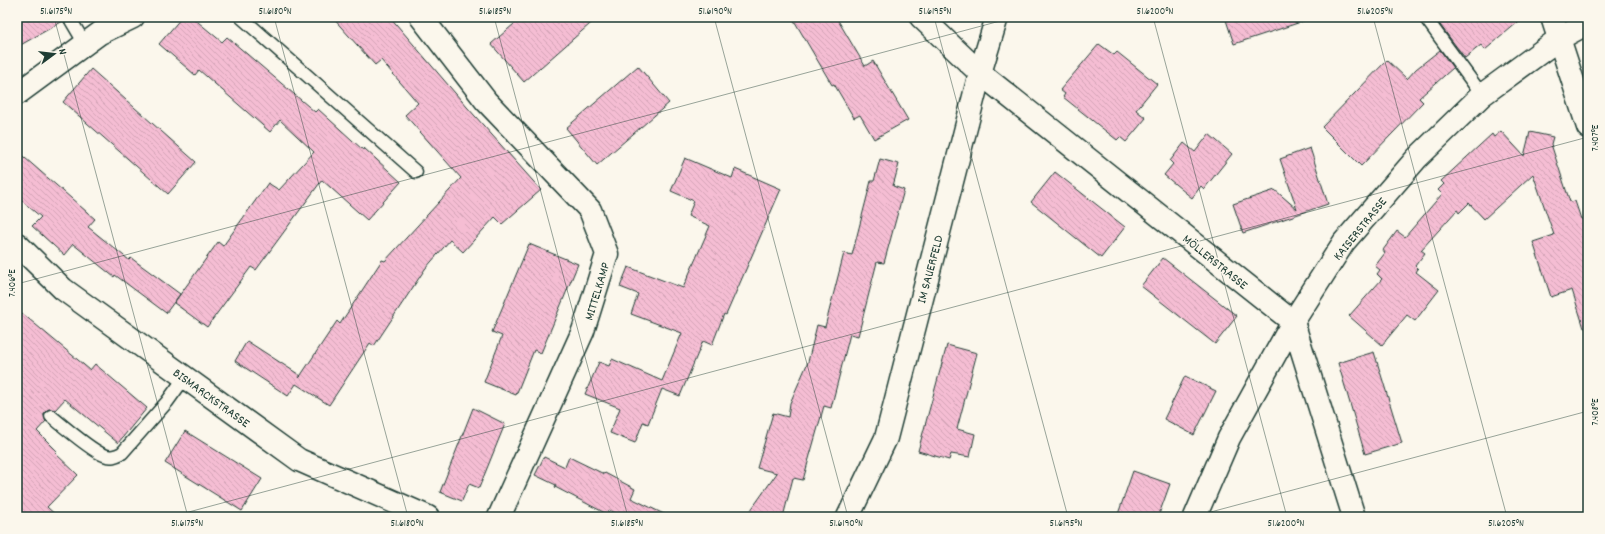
<svg xmlns="http://www.w3.org/2000/svg" width="1605" height="534" font-family="Dekko,sans-serif">
<style>
.building{fill:url(#building-back-hatch);stroke:#1f3d34}
.lines{fill:none;stroke-linecap:round;stroke-linejoin:round}
.lane-casing{stroke:#1f3d34;stroke-width:15}
.street-casing{stroke:#1f3d34;stroke-width:25}
.lane{stroke:#fbf7ec;stroke-width:12}
.street{stroke:#fbf7ec;stroke-width:22}
.ticks{fill:none;stroke:#1f3d34;stroke-width:1;stroke-opacity:0.45}
.labels{text-anchor:middle;stroke-width:3.5;stroke-linejoin:round;paint-order:stroke}
.street-label{font-size:13px;fill:#1f3d34;stroke:#fbf7ec}
.neatline{fill:none;stroke:#1f3d34;stroke-width:1.5}
.ticks-label{font-size:10px;text-anchor:middle;fill:#1f3d34}
</style>
<defs>
<pattern id="building-back-hatch" width="6" height="6" patternUnits="userSpaceOnUse"><rect width="6" height="6" fill="#f5bdd3"/><path d="M-1 5l2 2M0 0l6 6M5-1l2 2" fill="none" stroke="#d2a3b6"/></pattern>
</defs>
<rect width="100%" height="100%" fill="#fbf7ec"/>
<filter id="ink" filterUnits="userSpaceOnUse"><feTurbulence type="fractalNoise" baseFrequency=".025" numOctaves="2"/><feDisplacementMap in="SourceGraphic" scale="8" xChannelSelector="R" yChannelSelector="G"/><feConvolveMatrix kernelMatrix="1 2 1 2 8 2 1 2 1" color-interpolation-filters="sRGB"/></filter>
<g filter="url(#ink)">
<!-- building -->
<g class="building">
<polygon points="17,17 62,17 63,21 17,47"/>
<polygon points="182,17 192,17 222,42 227,37 315,112 318,109 363,150 364,148 401,182 367,220 322,180 256,270 251,267 207,327 174,303 218,242 223,246 268,183 279,190 314,152 280,120 270,132 199,70 195,75 159,44"/>
<polygon points="332,17 390,17 467,107 541,190 502,224 495,217 463,252 450,240 425,269 374,346 370,343 329,405 296,384 288,396 235,361 247,341 301,376 299,378 337,321 340,324 382,260 385,261 461,178 405,115 418,103 381,60 375,65"/>
<polygon points="522,17 598,17 524,82 491,44"/>
<polygon points="792,17 836,17 865,66 873,61 908,120 874,139 860,115 854,118 834,84 832,85"/>
<polygon points="1225,17 1303,17 1304,21 1234,44"/>
<polygon points="1434,17 1524,17 1485,50 1481,45 1465,58"/>
<polygon points="1099,44 1114,55 1117,52 1157,84 1136,110 1146,118 1126,142 1120,137 1117,140 1063,97 1065,94 1060,90"/>
<polygon points="1440,50 1453,68 1419,98 1423,102 1361,166 1322,127 1387,60 1407,79 1416,69"/>
<polygon points="638,66 669,103 597,165 566,128"/>
<polygon points="91,69 196,162 168,194 63,102"/>
<polygon points="1501,131 1524,156 1530,132 1553,137 1551,144 1570,202 1575,201 1581,219 1588,218 1588,327 1584,328 1572,290 1551,297 1533,242 1554,235 1533,174 1484,219 1469,203 1459,213 1457,210 1421,250 1425,253 1415,266 1418,269 1416,272 1439,290 1415,321 1407,315 1382,345 1349,316 1382,279 1377,274 1380,270 1375,266 1385,253 1383,250 1397,231 1405,237 1442,194 1438,190 1444,184 1441,181 1492,134 1494,137"/>
<polygon points="1209,134 1232,154 1204,189 1201,186 1192,198 1164,175 1173,164 1170,161 1184,143 1195,152"/>
<polygon points="1310,148 1328,204 1243,233 1233,204 1275,190 1297,209 1280,159"/>
<polygon points="17,151 95,219 88,227 129,260 131,258 180,294 166,313 115,275 114,277 73,244 64,255 32,226 41,217 17,197"/>
<polygon points="685,158 732,178 735,169 781,189 726,315 724,314 712,345 703,341 680,396 662,389 648,424 643,422 635,443 610,433 620,408 585,394 599,362 609,366 612,359 662,381 682,333 631,314 638,294 620,287 628,267 683,288 710,226 688,216 694,201 671,191"/>
<polygon points="880,159 899,164 893,186 904,190 884,263 877,262 858,336 850,334 831,408 824,406 803,480 793,478 783,517 746,517 777,473 757,468 773,413 788,417 790,403 808,362 817,325 825,327 844,253 852,255 871,181 874,181"/>
<polygon points="1055,172 1125,227 1101,258 1031,202"/>
<polygon points="529,244 578,264 541,353 534,350 516,395 484,382 502,336 492,332"/>
<polygon points="1163,258 1237,316 1215,344 1141,286"/>
<polygon points="17,309 90,370 95,364 147,408 118,443 65,399 55,410 49,409 45,412 44,415 46,421 37,431 57,451 55,453 78,475 47,507 58,517 17,517"/>
<polygon points="947,345 977,353 957,429 975,434 970,457 951,454 949,460 918,451"/>
<polygon points="1374,352 1402,443 1365,454 1338,363"/>
<polygon points="1185,376 1216,391 1194,435 1164,419"/>
<polygon points="473,408 505,424 479,488 469,484 462,501 440,492"/>
<polygon points="185,431 262,479 242,511 165,463"/>
<polygon points="544,457 565,467 569,457 604,474 605,473 635,489 631,498 670,517 624,517 609,510 607,514 555,487 556,485 535,475"/>
<polygon points="1133,471 1170,484 1158,517 1117,517"/>
</g>
<g class="lines">
<!-- lane casing -->
<g class="lane-casing">
<g id="lane">
<polyline points="69,17 85,44"/>
<polyline points="241,17 416,172"/>
<polyline points="1425,17 1482,95"/>
<path d="M 51,416 C 63,426 92,451 104,455 C 111,458 116,456 122,453 L 167,402 L 185,377"/>
</g>
</g>
<!-- street casing -->
<g class="street-casing">
<g id="street">
<polyline points="421,17 486,101 590,210 607,254 583,331 499,517"/>
<polyline points="921,17 980,73 1293,322 1354,517"/>
<polyline points="1552,17 1588,127"/>
<polyline points="17,94 100,33 133,17"/>
<polyline points="17,244 63,289 299,460 428,517"/>
<polyline points="848,517 886,438 980,73 997,17"/>
<polyline points="1195,517 1229,438 1293,322 1344,242 1417,158 1482,95 1560,38 1588,23"/>
</g>
</g>
<!-- lane -->
<use href="#lane" class="lane"/>
<!-- street -->
<use href="#street" class="street"/>
</g>
</g>
<!-- ticks -->
<path class="ticks" d="M 54,17 L 188,517M 274,17 L 408,517M 494,17 L 628,517M 714,17 L 848,517M 934,17 L 1068,517M 1153,17 L 1287,517M 1373,17 L 1507,517M 17,284 L 1015,17M 170,517 L 1588,137M 1192,517 L 1588,411"/>
<g class="labels">
<!-- street labels -->
<g class="street-label">
<text transform="translate(1359 228) rotate(-51)" y="5">KAISERSTRASSE</text>
<text transform="translate(1216 261) rotate(39)" y="5">MÖLLERSTRASSE</text>
<text transform="translate(929 269) rotate(-75)" y="5">IM SAUERFELD</text>
<text transform="translate(596 291) rotate(-73)" y="5">MITTELKAMP</text>
<text transform="translate(212 397) rotate(36)" y="5">BISMARCKSTRASSE</text>
</g>
</g>
<!-- margin -->
<rect width="1605" height="534" fill="none" stroke="#fbf7ec" stroke-width="44"/>
<!-- north arrow -->
<g transform="translate(54 54) rotate(75)" stroke="#fbf7ec" stroke-width="3" paint-order="stroke">
<path d="M0-3L7 15L0 10L-7 15Z" fill="#1f3d34"/>
<text y="-6" font-size="11" font-weight="bold" text-anchor="middle" fill="#1f3d34">N</text>
</g>
<rect x="22" y="22" width="1561" height="490" class="neatline"/>
<g class="ticks-label">
<text x="56" y="14">51.6175°N</text>
<text x="275" y="14">51.6180°N</text>
<text x="495" y="14">51.6185°N</text>
<text x="715" y="14">51.6190°N</text>
<text x="935" y="14">51.6195°N</text>
<text x="1155" y="14">51.6200°N</text>
<text x="1375" y="14">51.6205°N</text>
<text transform="translate(1594 138) rotate(-90)" y="4">7.407°E</text>
<text transform="translate(11 283) rotate(-90)" y="4">7.406°E</text>
<text transform="translate(1594 412) rotate(-90)" y="4">7.408°E</text>
<text x="187" y="526">51.6175°N</text>
<text x="407" y="526">51.6180°N</text>
<text x="627" y="526">51.6185°N</text>
<text x="846" y="526">51.6190°N</text>
<text x="1066" y="526">51.6195°N</text>
<text x="1286" y="526">51.6200°N</text>
<text x="1506" y="526">51.6205°N</text>
</g>
</svg>
